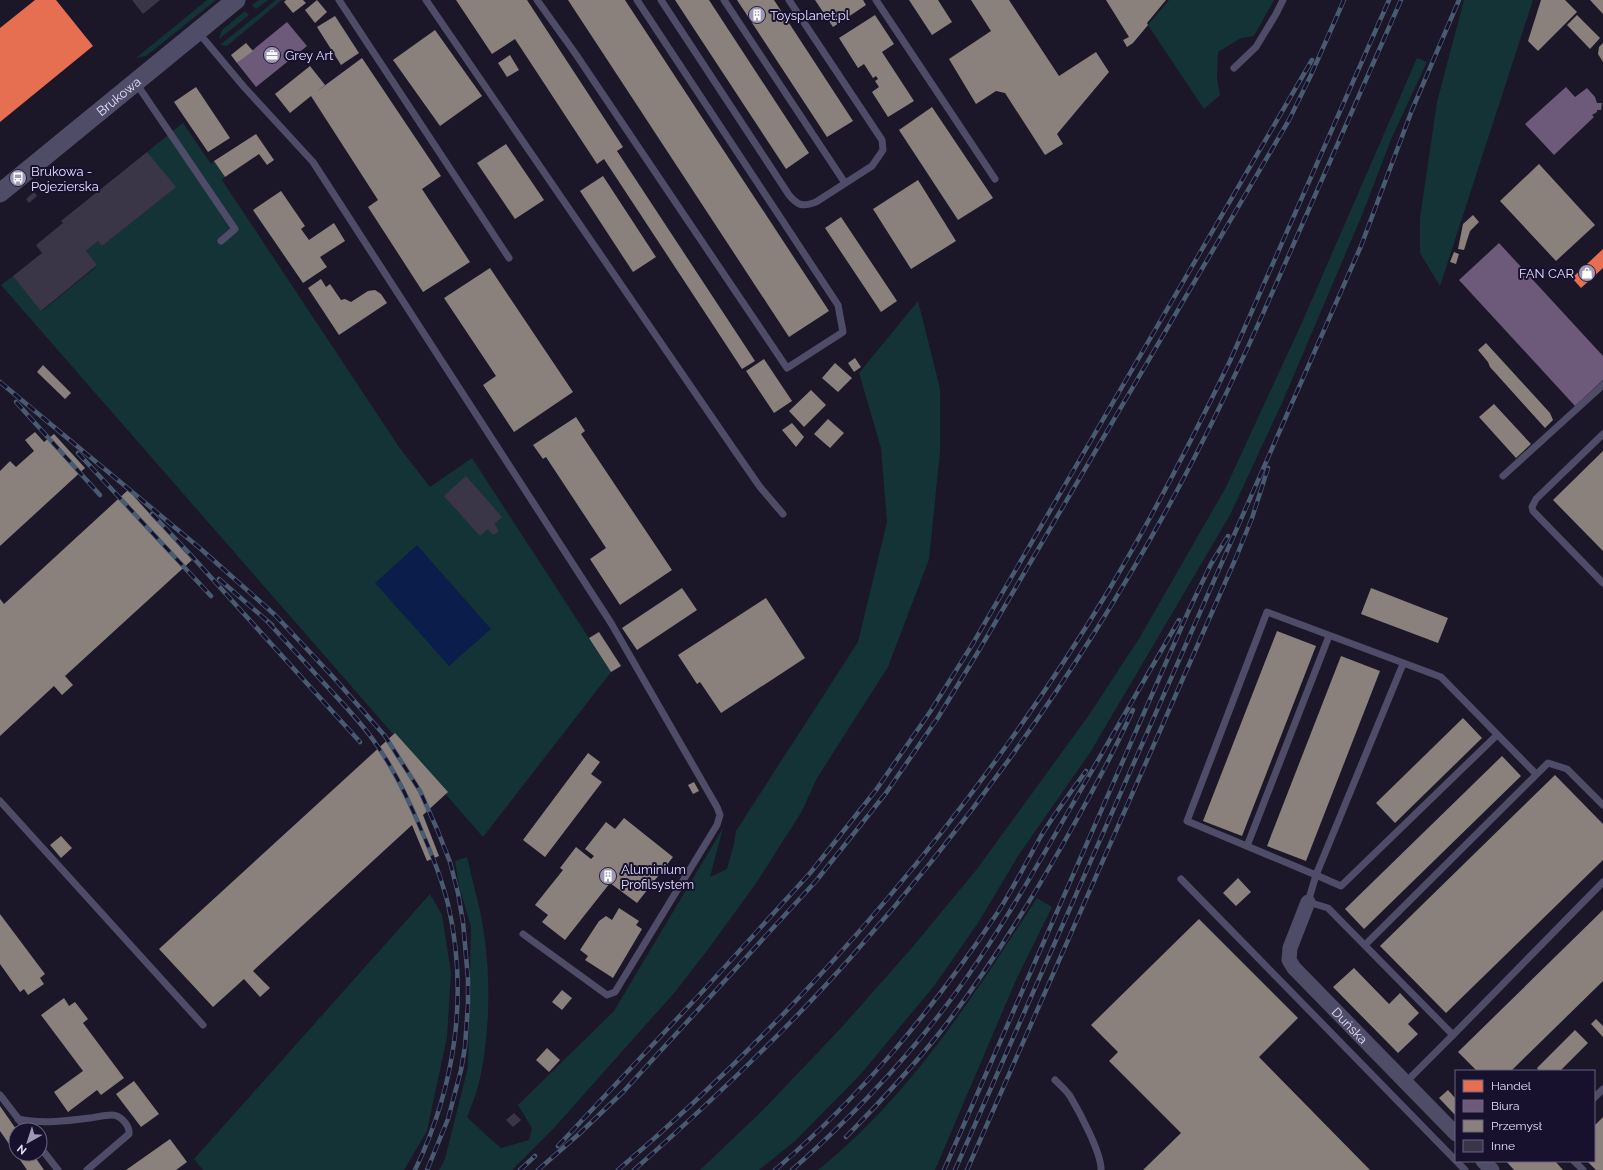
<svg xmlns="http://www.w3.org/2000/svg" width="1603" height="1170" font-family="Raleway,sans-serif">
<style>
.green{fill:#143336}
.water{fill:#0b1d4b}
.shops{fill:#e76f51}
.offices{fill:#6d597a}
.industry{fill:#8a817c}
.building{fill:#3a3648}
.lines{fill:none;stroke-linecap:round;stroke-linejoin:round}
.service{stroke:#4f4c68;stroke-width:7}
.minor{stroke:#4f4c68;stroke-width:15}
.tertiary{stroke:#4f4c68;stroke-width:19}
.rail-casing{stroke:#495b70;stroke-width:4.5}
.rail{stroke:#17112e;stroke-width:3;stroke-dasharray:9;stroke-linecap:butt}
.labels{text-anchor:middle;stroke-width:4;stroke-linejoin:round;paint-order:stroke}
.poi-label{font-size:13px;fill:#e3ddff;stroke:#17112e;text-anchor:start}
.street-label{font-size:13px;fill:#e3ddff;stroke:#17112e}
</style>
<rect width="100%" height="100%" fill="#1b1728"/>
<!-- green -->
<g class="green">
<polygon points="207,0 216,0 146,56 136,58"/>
<polygon points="259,0 268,0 256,9 252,5"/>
<polygon points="276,0 282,0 227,46 220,45"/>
<polygon points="1169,0 1274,0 1254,36 1241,38 1218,52 1217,79 1220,95 1204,109 1148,25"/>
<polygon points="1464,0 1533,0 1440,286 1420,253 1420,218 1437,102"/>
<polygon points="245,11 249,15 219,39 222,30"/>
<polygon points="1417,58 1427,62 1392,137 1362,215 1282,403 1230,515 1091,751 1018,856 978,923 934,986 860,1075 795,1141 759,1170 700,1170 761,1112 841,1028 910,950 977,869 1089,715 1140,637 1226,487 1300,327"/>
<polygon points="183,123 211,164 214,161 225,177 222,180 399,447 430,487 472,458 611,672 483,837 1,285 13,276 42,311 97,266 86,251 98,241 102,246 175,187 147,152"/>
<path d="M 918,301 L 940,389 L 940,452 L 929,559 L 888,667 L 817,778 L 802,811 L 757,882 L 709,948 L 675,992 L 553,1129 L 512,1170 L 439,1170 L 445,1159 L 468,1067 L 471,927 L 459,886 L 455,861 L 467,857 C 471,875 476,893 480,911 C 491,963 491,1021 481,1074 C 478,1088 473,1103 467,1117 L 487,1136 L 501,1148 L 529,1140 L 532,1128 L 518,1105 L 614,1011 L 723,828 L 710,877 L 727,869 L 734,844 L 736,831 L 858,642 L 887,522 L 881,448 L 859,373 Z"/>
<polygon points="430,894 442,915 451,973 447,1037 427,1131 404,1170 203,1170 194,1159"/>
<path d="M 1037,898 L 1052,907 L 1016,980 L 935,1170 L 818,1170 C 912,1094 972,998 1037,898 Z"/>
</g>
<!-- water -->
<polygon class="water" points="417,545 491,629 449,666 375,583"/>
<!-- shops -->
<g class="shops">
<polygon points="35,0 56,0 93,46 0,122 0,28"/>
<polygon points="1603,249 1603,268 1581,288 1572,278"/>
</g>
<!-- offices -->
<g class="offices">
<polygon points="287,22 307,46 256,87 237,63"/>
<polygon points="1566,87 1575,97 1587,88 1595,97 1597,103 1602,103 1601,110 1597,110 1597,112 1592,115 1594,117 1554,155 1525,124"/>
<polygon points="1499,243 1603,356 1603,380 1575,406 1459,280"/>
</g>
<!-- industry -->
<g class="industry">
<polygon points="286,0 303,0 306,3 293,13 284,2"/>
<polygon points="317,0 327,12 315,23 305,10"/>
<polygon points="456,0 527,0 623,147 617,151 755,361 742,369 604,159 597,164 515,39 492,54"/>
<polygon points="568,0 625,0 829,311 789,337"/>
<polygon points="675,0 709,0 809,153 786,169"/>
<polygon points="737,0 774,0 853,121 827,137"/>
<polygon points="815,0 863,0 866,5 833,27"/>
<polygon points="909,0 938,0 952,22 932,35"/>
<polygon points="971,0 1009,0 1059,76 1096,52 1109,72 1057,134 1063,144 1045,155 1005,93 996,91 976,104 949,59 991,31"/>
<polygon points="1106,0 1166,0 1147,23 1148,25 1133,43 1127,47 1123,40 1129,37"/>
<polygon points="1541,0 1565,0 1577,12 1538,51 1528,41"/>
<polygon points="1590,0 1603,0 1603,14"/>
<polygon points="875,15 894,44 882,52 914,101 888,117 872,92 879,87 875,81 878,79 876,76 873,78 864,64 858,68 839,38"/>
<polygon points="1577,15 1600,38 1590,49 1567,25"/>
<polygon points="335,16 359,53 341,65 317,27"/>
<polygon points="435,30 482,96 440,126 393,60"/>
<polygon points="246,43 253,51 237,63 231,55"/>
<polygon points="1603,43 1603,62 1598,54 1599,47"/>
<polygon points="510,55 519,70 507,77 498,63"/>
<polygon points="362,58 441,176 422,189 470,262 423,292 368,207 378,200 311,96 290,113 275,94 310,66 325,85 316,92"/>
<polygon points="196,87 230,138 208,152 174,102"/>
<polygon points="932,107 993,198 958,220 899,130"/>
<polygon points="256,134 274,160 267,165 259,154 225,177 214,161"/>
<polygon points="506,144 544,200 515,219 477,163"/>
<polygon points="1539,164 1595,225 1556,261 1500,201"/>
<polygon points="603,176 656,257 633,272 580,191"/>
<polygon points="918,180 956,241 911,269 873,209"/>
<polygon points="281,191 305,226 301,229 309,240 334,223 345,241 320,257 327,267 303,283 253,210"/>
<polygon points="1473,215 1479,222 1470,231 1464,250 1458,249 1463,224"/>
<polygon points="841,217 897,301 881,312 825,228"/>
<polygon points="1454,252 1459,254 1456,264 1450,262"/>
<polygon points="490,268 573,392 514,432 483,385 496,376 444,298"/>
<polygon points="321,279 326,287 330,284 341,300 345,299 351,302 368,291 375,290 381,294 387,303 339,335 308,288"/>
<polygon points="1486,343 1550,413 1553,420 1545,428 1490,367 1488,362 1478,350"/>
<polygon points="855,358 861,367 854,372 848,363"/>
<polygon points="764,359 792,401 774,413 746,371"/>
<polygon points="835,363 852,378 838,392 822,378"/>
<polygon points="43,365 71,393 65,399 37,372"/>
<polygon points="811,390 826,405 804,427 789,411"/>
<polygon points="1494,404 1531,444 1516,458 1479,417"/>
<polygon points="576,417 585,431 581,434 672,570 620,605 590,559 606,548 546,457 543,459 533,445"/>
<polygon points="828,419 844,433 830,448 814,434"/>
<polygon points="792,423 804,437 796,447 782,430"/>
<polygon points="35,432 44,442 54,434 85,468 0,546 0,471 10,461 16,467 34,451 25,440"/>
<polygon points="1603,451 1603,551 1553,500"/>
<polygon points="128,490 192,560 65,676 73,685 62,695 54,686 0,736 0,599 4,604"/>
<polygon points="682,588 697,610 637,650 622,628"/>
<polygon points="1371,588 1448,618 1438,643 1361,614"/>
<polygon points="766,598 805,658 721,713 700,682 697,684 678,655"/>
<polygon points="1277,631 1316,646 1242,836 1203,821"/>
<polygon points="599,632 621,666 611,672 589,638"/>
<polygon points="1341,656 1380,671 1306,861 1267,846"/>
<polygon points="1463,718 1482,738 1395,823 1376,803"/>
<polygon points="395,733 448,792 423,815 439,856 427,861 412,825 253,971 270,988 260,997 244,979 213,1007 159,949"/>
<polygon points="588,753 600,762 591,774 602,782 545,857 523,840"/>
<polygon points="1502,756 1521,776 1364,929 1345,909"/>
<polygon points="1555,775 1603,824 1603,860 1446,1013 1380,946"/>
<polygon points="694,782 699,791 693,794 688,785"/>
<polygon points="624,818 673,857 637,903 610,883 565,940 542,922 548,915 535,905 563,870 560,868 576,847 591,859 594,856 585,849 606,822 615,829"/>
<polygon points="61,836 72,848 61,858 50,845"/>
<polygon points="1238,878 1251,892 1236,906 1223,893"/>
<polygon points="619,908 639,921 636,925 642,929 613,978 585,960 588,956 580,950 599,921 606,916 612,920"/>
<polygon points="1603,910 1603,981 1511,1071 1477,1071 1458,1052"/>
<polygon points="0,914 45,974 40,978 44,984 28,995 24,989 20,992 0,964"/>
<polygon points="1199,919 1298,1018 1259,1057 1370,1170 1143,1170 1181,1133 1109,1061 1118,1052 1091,1025"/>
<polygon points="1354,968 1389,1004 1400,993 1419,1013 1408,1024 1418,1034 1398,1053 1333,987"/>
<polygon points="562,990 572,998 562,1010 552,1002"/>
<polygon points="64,998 69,1006 75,1002 88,1019 83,1023 124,1078 101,1095 97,1090 68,1112 54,1092 83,1071 41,1015"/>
<polygon points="1596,1019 1603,1026 1603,1037 1591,1024"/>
<polygon points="1575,1030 1588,1043 1560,1071 1539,1071 1537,1068"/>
<polygon points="547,1048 560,1060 549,1072 536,1060"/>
<polygon points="134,1081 159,1114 141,1127 116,1094"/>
<polygon points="1448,1090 1456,1099 1456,1116 1439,1098"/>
<polygon points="0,1106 16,1129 16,1154 0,1131"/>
<polygon points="1603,1117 1603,1170 1596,1170 1587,1161 1594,1161 1594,1126"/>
<polygon points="170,1139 187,1162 176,1170 126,1170"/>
<polygon points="16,1154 33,1154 44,1170 27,1170"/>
<polygon points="1506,1161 1555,1161 1563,1170 1514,1170"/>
</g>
<!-- building -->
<g class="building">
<polygon points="132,0 160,0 143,14"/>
<polygon points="147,152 176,187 102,246 98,241 86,251 97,265 41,311 13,276 42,253 36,245 63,223 61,221"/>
<polygon points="34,192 37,196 29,203 26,199"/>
<polygon points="466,476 502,517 494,524 498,529 498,532 495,534 492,534 488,529 480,536 444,496"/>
<polygon points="514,1113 521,1120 513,1127 506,1120"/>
</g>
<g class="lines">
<!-- service -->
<g class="service">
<polyline points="339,0 509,258"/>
<polyline points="426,0 735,451 760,487 783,514"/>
<polyline points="537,0 575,53 787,368 843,332 838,305 637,0"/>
<path d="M 661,0 L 789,195 C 798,206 803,207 816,202 L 872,166 L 883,150 L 882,140 L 789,0"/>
<polyline points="724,0 845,183"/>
<polyline points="876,0 995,179"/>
<polyline points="198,32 244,87 313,162 611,623 717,807 720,815 717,825 615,992 607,995 523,934"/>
<polyline points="1234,68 1256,47 1276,14 1283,0"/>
<polyline points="136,83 235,229 221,241"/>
<polyline points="1603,434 1536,499 1532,507 1533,511 1603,583"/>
<polyline points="1503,476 1603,385"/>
<polyline points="1403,664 1316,875 1308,902 1328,908 1453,1035 1603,882"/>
<polyline points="1497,735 1341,886 1316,875 1187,821 1267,612 1441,677 1536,774"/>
<polyline points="0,801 203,1025"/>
<polyline points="1247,846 1329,636"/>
<polyline points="1181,879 1465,1170"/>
<polyline points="1365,945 1548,763 1567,769 1603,805"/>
<path d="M 1055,1080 C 1060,1085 1066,1090 1070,1096 C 1079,1111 1102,1154 1101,1170"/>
<polyline points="1405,1083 1453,1035"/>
<polyline points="0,1095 27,1130"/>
<polyline points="1594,1098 1603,1089"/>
<path d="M 18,1119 C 42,1124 67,1121 90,1118 C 97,1117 105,1115 112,1115 C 120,1115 130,1125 129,1134 L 87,1170"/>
<polyline points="40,1147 58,1170"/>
<polyline points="1574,1161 1583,1170"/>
</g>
<!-- minor -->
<g class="minor">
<path id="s1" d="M 1308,902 L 1290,948 L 1289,960 L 1294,968 L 1456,1134"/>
<polyline points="1483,1161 1492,1170"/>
</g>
<!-- tertiary -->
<path class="tertiary" id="s2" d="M 0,193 L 236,0"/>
<!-- rail casing -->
<g class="rail-casing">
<g id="rail">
<polyline points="0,382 202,550 275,615 334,678 385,736 420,791 437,829 450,862 458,893 463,922 468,979 468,1004 465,1047 461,1070 448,1119 427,1170"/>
<polyline points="16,402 100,495"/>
<polyline points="78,453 211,596"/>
<polyline points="152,514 188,552 360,742"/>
<polyline points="219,579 272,625"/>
<path d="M 268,622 C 290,646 311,669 333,693 C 348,709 364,726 376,744 C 396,772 410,803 423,834 C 433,857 442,880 448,904 C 469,995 455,1087 415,1170"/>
<path d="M 846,1137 C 879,1103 912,1068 941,1031 C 987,972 1026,909 1063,844 C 1088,800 1112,756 1133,710"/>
<polyline points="558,1146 702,992 811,872 876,790 930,712 972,645 1312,60"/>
<polyline points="520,1170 535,1156"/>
<polyline points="538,1170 579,1134 623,1092 816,881 886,793 937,719 978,652 1289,120 1311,75 1344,0"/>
<path d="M 618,1170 C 811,1005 979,806 1110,588 C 1154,514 1193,438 1230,361 L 1389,0"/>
<path d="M 634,1170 C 710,1103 785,1032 852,956 C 979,812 1090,654 1180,485 C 1224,403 1261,319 1298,234 C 1333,156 1367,78 1401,0"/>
<path d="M 775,1170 C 864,1094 933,1009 998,912 C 1014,887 1027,861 1041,836 C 1055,813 1071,792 1086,771"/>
<path d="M 792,1170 C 851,1118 905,1061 952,998 C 992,944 1026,885 1060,826 C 1100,757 1140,688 1179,620"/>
<polyline points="944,1170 1189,610 1211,564 1228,536"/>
<polyline points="955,1170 1361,246 1412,110 1459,0"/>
<polyline points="967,1170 1235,560 1252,518 1268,468"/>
</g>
</g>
<!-- rail -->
<use href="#rail" class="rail"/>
</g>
<!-- icons -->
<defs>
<g id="building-disc" transform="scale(0.9)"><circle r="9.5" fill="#9d98b4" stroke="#17112e"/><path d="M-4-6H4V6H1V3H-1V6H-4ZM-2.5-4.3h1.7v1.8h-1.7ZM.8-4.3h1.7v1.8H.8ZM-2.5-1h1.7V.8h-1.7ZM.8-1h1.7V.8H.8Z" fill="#fff"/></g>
<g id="office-disc" transform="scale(0.9)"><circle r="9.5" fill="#9d98b4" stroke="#17112e"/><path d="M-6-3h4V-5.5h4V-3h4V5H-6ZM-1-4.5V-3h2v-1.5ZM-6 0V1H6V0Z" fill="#fff"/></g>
<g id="bus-disc" transform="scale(0.9)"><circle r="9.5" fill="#9d98b4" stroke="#17112e"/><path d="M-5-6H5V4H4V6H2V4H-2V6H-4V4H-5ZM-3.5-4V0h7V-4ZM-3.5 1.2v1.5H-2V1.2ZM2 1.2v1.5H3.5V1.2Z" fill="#fff"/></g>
<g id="shop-disc" transform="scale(0.9)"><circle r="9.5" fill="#9d98b4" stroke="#17112e"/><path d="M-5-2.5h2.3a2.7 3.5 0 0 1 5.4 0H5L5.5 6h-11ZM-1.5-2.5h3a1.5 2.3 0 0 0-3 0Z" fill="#fff"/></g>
</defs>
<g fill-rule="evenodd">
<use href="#building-disc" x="757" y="15"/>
<use href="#office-disc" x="272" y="55"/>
<use href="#bus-disc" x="18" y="178"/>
<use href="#shop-disc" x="1587" y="273"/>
<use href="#building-disc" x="608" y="876"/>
</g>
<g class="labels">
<!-- poi labels -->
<g class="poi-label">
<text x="770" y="20">Toysplanet.pl</text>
<text x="285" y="60">Grey Art</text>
<text x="31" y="176">Brukowa -<tspan x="31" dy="15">Pojezierska</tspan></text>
<text x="1574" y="278" text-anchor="end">FAN CAR</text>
<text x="621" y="874">Aluminium<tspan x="621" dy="15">Profilsystem</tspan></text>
</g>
<!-- street labels -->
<g class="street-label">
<text dy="5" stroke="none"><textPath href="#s2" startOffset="153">Brukowa</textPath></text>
<text dy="5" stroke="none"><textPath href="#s1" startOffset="151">Duńska</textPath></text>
</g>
</g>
<!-- legend -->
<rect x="1455" y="1070" width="140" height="92" fill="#17112e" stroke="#696382"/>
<rect x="1463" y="1080" width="20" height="12" fill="#e76f51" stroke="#696382"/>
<text x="1491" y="1090" font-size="12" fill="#e3ddff">Handel</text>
<rect x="1463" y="1100" width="20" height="12" fill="#6d597a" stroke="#696382"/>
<text x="1491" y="1110" font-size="12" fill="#e3ddff">Biura</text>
<rect x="1463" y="1120" width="20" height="12" fill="#8a817c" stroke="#696382"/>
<text x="1491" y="1130" font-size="12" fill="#e3ddff">Przemysł</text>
<rect x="1463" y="1140" width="20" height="12" fill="#3a3648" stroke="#696382"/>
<text x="1491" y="1150" font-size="12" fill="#e3ddff">Inne</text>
<!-- north arrow -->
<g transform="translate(28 1142) rotate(219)"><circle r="19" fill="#17112e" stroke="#696382"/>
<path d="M0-3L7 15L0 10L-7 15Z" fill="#9d98b4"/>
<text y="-6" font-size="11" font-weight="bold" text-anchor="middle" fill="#e3ddff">N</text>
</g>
</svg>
